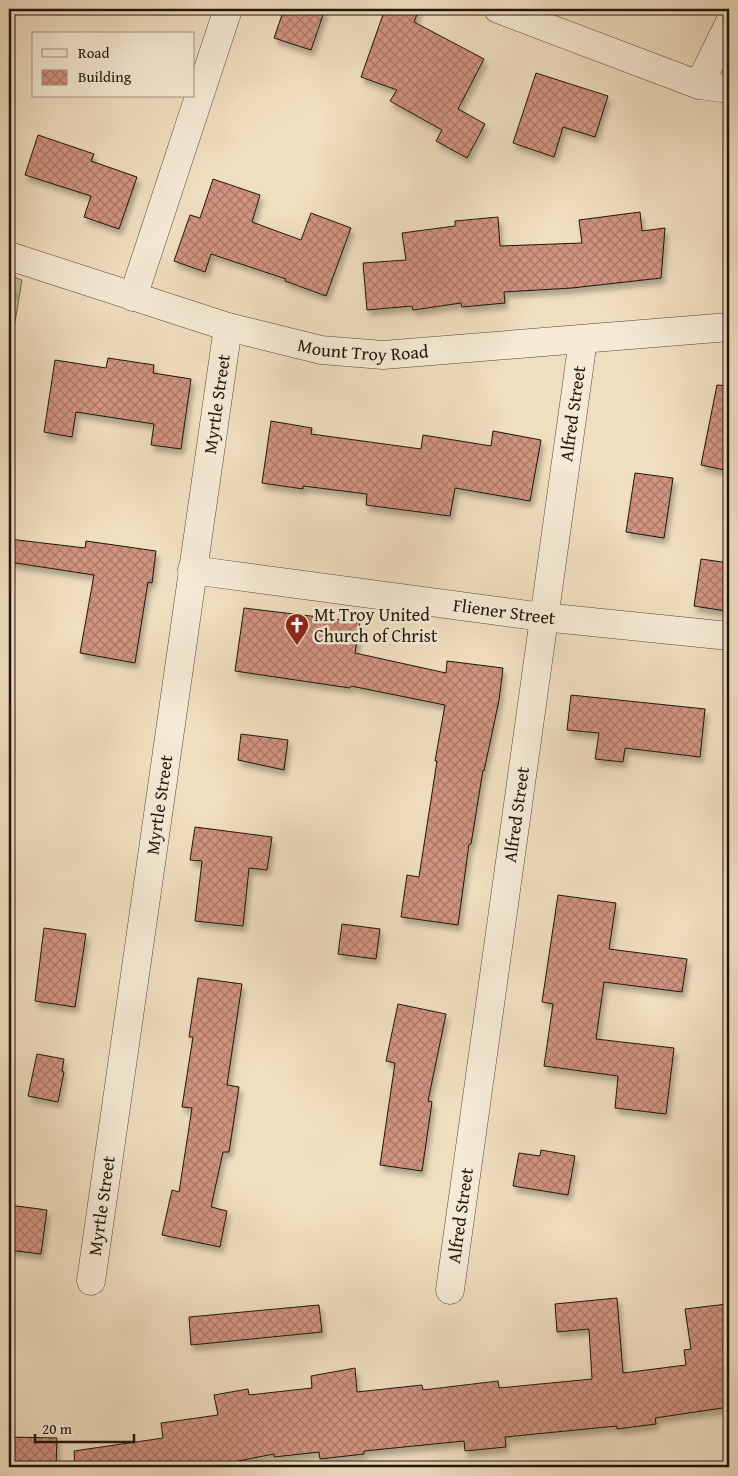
<svg xmlns="http://www.w3.org/2000/svg" width="738" height="1476" font-family="'Gentium Book Plus',serif">
<style>
.cemetery{fill:url(#cemetery-stones);stroke:#6e6a4c}
.building{fill:url(#building-cross-hatch);stroke:#1e150a;filter:url(#shadow)}
.lines{fill:none;stroke-linecap:round;stroke-linejoin:round}
.minor-casing{stroke:#524737;stroke-width:29}
.minor{stroke:#f5ead5;stroke-width:28}
.labels{text-anchor:middle;stroke-width:5;stroke-linejoin:round;paint-order:stroke}
.street-label{font-size:18px;fill:#1e150a;stroke:#f5ead5}
.poi-label{font-size:18px;fill:#1e150a;stroke:#f5ead5;text-anchor:start}
</style>
<defs>
<pattern id="cemetery-stones" width="16" height="16" patternUnits="userSpaceOnUse" patternTransform="scale(1.25)"><rect width="16" height="16" fill="#bec08f"/><path d="M2 7V4a2 2 0 0 1 4 0v3zM10 15v-3a2 2 0 0 1 4 0v3z" fill="#a3a47a"/></pattern>
<pattern id="building-cross-hatch" width="8" height="8" patternUnits="userSpaceOnUse" patternTransform="scale(1.25)"><rect width="8" height="8" fill="#d19380"/><path d="M0 0l8 8M0 8l8-8" fill="none" stroke="#a97767"/></pattern>
<filter id="shadow"><feDropShadow dx="3" dy="5.5" stdDeviation="2.5" flood-color="#0004"/></filter>
</defs>
<rect width="100%" height="100%" fill="#efdebf"/>
<filter id="stains"><feTurbulence type="fractalNoise" baseFrequency=".004" numOctaves="4"/><feColorMatrix values="0 0 0 0 .2 0 0 0 0 .09 0 0 0 0 .02 0 0 0 .5 -.17"/></filter>
<radialGradient id="worn" r=".72"><stop offset=".6" stop-color="#630" stop-opacity="0"/><stop offset="1" stop-color="#630" stop-opacity=".3"/></radialGradient>
<!-- cemetery -->
<polygon class="cemetery" points="9,275 22,280 9,358"/>
<!-- building -->
<g class="building">
<polygon points="284,9 325,9 311,50 274,38"/>
<polygon points="385,9 419,9 414,22 484,59 458,109 485,124 467,158 436,141 442,130 390,101 397,90 361,77"/>
<polygon points="536,73 608,96 595,137 563,127 554,157 513,143"/>
<polygon points="38,135 94,154 91,161 137,177 119,229 84,217 91,196 25,175"/>
<polygon points="213,179 260,195 252,222 301,240 311,213 351,228 326,296 285,281 286,279 211,254 205,272 174,261 190,215 200,218"/>
<polygon points="640,212 642,231 665,228 661,278 572,288 504,292 505,303 462,307 461,303 413,310 412,306 367,310 363,263 406,260 402,233 455,226 455,221 498,217 500,246 582,243 579,220"/>
<polygon points="108,358 154,365 153,373 191,379 181,449 151,445 154,424 76,412 72,437 44,432 55,360 106,368"/>
<polygon points="717,385 729,386 729,471 701,465"/>
<polygon points="271,421 312,428 311,434 421,449 423,435 491,446 493,431 541,440 530,501 455,488 450,516 366,505 367,494 303,486 303,489 262,483"/>
<polygon points="635,473 673,478 664,538 626,532"/>
<polygon points="9,539 85,548 86,541 156,551 152,583 148,582 135,663 80,653 94,575 9,562"/>
<polygon points="701,559 729,563 726,611 694,606"/>
<polygon points="244,608 360,622 355,653 446,673 447,661 503,668 499,700 484,771 483,770 471,844 469,844 458,925 401,917 407,875 419,877 437,761 435,761 445,705 351,686 350,688 235,671"/>
<polygon points="571,695 705,709 700,757 625,748 623,762 595,759 599,733 567,730"/>
<polygon points="241,734 288,740 284,770 238,760"/>
<polygon points="195,827 272,837 267,870 249,868 243,926 195,921 202,861 190,860"/>
<polygon points="558,895 616,903 609,949 687,959 682,992 604,982 596,1039 674,1048 666,1114 615,1108 618,1076 544,1066 553,1004 542,1002"/>
<polygon points="342,924 380,929 376,959 338,954"/>
<polygon points="44,928 86,934 75,1007 35,1001"/>
<polygon points="198,978 242,984 227,1085 239,1087 229,1152 223,1152 211,1207 227,1211 220,1247 162,1235 172,1190 179,1192 192,1108 182,1107 193,1037 189,1037"/>
<polygon points="398,1004 446,1014 428,1101 432,1102 422,1171 380,1165 395,1063 386,1061"/>
<polygon points="37,1054 64,1059 62,1071 64,1072 58,1102 28,1096"/>
<polygon points="541,1150 575,1156 568,1195 513,1186 519,1153 540,1156"/>
<polygon points="9,1205 47,1210 41,1254 9,1250"/>
<polygon points="617,1298 623,1373 686,1365 684,1350 691,1349 685,1309 727,1304 729,1344 723,1345 729,1407 655,1418 656,1424 617,1429 617,1426 505,1437 506,1447 465,1451 464,1441 364,1451 364,1454 320,1459 319,1452 274,1457 274,1454 207,1467 75,1467 74,1451 163,1438 161,1423 218,1415 214,1395 248,1389 249,1395 312,1388 311,1376 355,1368 357,1392 422,1385 423,1390 498,1381 499,1388 592,1379 589,1329 557,1332 555,1304"/>
<polygon points="319,1305 322,1332 191,1345 189,1317"/>
<polygon points="9,1437 57,1438 56,1467 9,1467"/>
</g>
<g class="lines">
<!-- minor casing -->
<g class="minor-casing">
<g id="minor">
<polyline points="498,9 699,85 729,89"/>
<polyline points="699,85 729,24"/>
<path id="s1" d="M 9,256 L 228,327 L 321,350 L 383,355 L 729,327"/>
<polyline points="133,297 228,9"/>
<path id="s2" d="M 192,570 L 543,617 L 729,636"/>
<path id="s3" d="M 91,1281 L 228,327"/>
<path id="s4" d="M 450,1290 L 583,340"/>
</g>
</g>
<!-- minor -->
<use href="#minor" class="minor"/>
</g>
<!-- icons -->
<defs>
<g id="church-pin" transform="scale(1.25)"><path d="M0 17L-7.5 6A9.5 9.5 0 1 1 7.5 6Z" fill="#8f2418" stroke="#f5ead5"/><path d="M-1.2-6h2.4v3.5h3.3v2.4h-3.3V6h-2.4V-.1h-3.3v-2.4h3.3Z" fill="#fff"/></g>
</defs>
<g fill-rule="evenodd">
<use href="#church-pin" x="297" y="625"/>
</g>
<g class="labels">
<!-- street labels -->
<g class="street-label">
<text dy="6" stroke="none"><textPath href="#s1" startOffset="368">Mount Troy Road</textPath></text>
<text dy="6" stroke="none"><textPath href="#s3" startOffset="886">Myrtle Street</textPath></text>
<text dy="6" stroke="none"><textPath href="#s4" startOffset="885">Alfred Street</textPath></text>
<text dy="6" stroke="none"><textPath href="#s2" startOffset="315">Fliener Street</textPath></text>
<text dy="6" stroke="none"><textPath href="#s3" startOffset="481">Myrtle Street</textPath></text>
<text dy="6" stroke="none"><textPath href="#s4" startOffset="480">Alfred Street</textPath></text>
<text dy="6" stroke="none"><textPath href="#s3" startOffset="76">Myrtle Street</textPath></text>
<text dy="6" stroke="none"><textPath href="#s4" startOffset="75">Alfred Street</textPath></text>
</g>
<!-- poi labels -->
<g class="poi-label">
<text x="314" y="621">Mt Troy United<tspan x="314" dy="21">Church of Christ</tspan></text>
</g>
</g>
<!-- margin -->
<rect width="738" height="1476" fill="none" stroke="#efdebf" stroke-width="30"/>
<rect x="10" y="10" width="718" height="1456" fill="none" stroke="#1e150a" stroke-width="2.5"/>
<rect x="15" y="15" width="708" height="1446" fill="none" stroke="#1e150a"/>
<!-- legend -->
<rect x="32" y="32" width="162" height="65" fill="#f5ead5" stroke="#9f9584"/>
<rect x="42" y="49" width="25" height="8" fill="#f5ead5" stroke="#9f9584"/>
<text x="78" y="58" font-size="15" fill="#1e150a">Road</text>
<rect x="42" y="70" width="25" height="15" fill="url(#building-cross-hatch)" stroke="#9f9584"/>
<text x="78" y="82" font-size="15" fill="#1e150a">Building</text>
<!-- scale -->
<path d="M35 1434v8h99v-8" fill="none" stroke="#1e150a" stroke-width="2.5"/>
<text x="42" y="1434" font-size="15" fill="#1e150a" stroke="#f5ead5" stroke-width="4" paint-order="stroke">20 m</text>
<rect width="100%" height="100%" filter="url(#stains)"/>
<rect width="100%" height="100%" fill="url(#worn)"/>
</svg>
